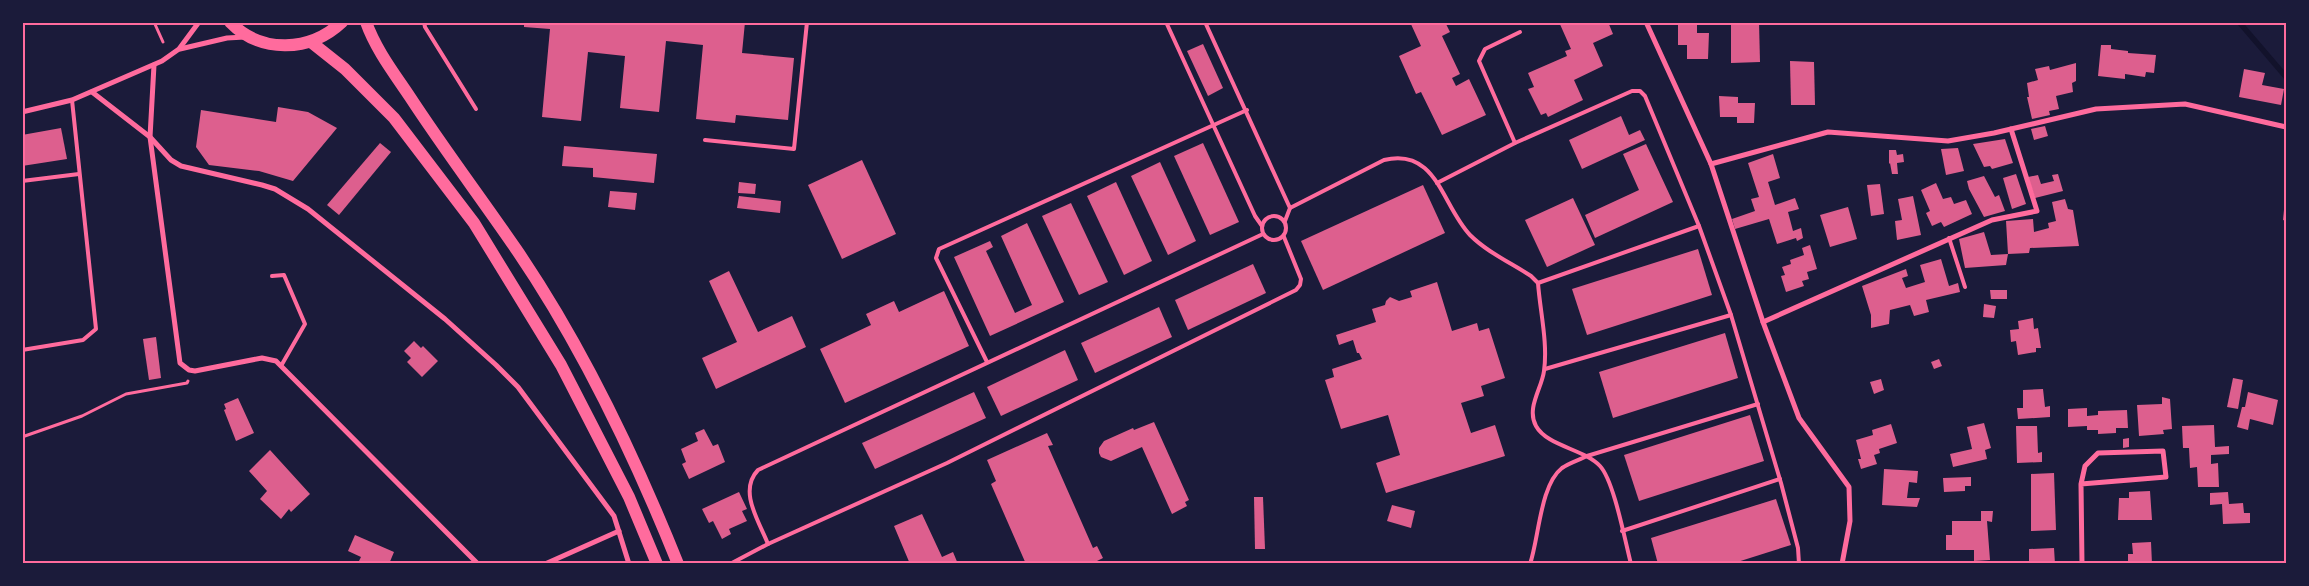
<svg xmlns="http://www.w3.org/2000/svg" width="2309" height="586" font-family="Poppins,sans-serif">
<style>
.lines{fill:none;stroke-linecap:round;stroke-linejoin:round}
.stream{stroke:#12122b;stroke-width:5.5}
.building{fill:#dd5f8e}
.path{stroke:#ff6b9d;stroke-width:3}
.service{stroke:#ff6b9d;stroke-width:4}
.minor{stroke:#ff6b9d;stroke-width:5}
.primary{stroke:#ff6b9d;stroke-width:12}
.neatline{fill:none;stroke:#ff6b9d;stroke-width:2}
</style>
<rect width="100%" height="100%" fill="#1b1b3a"/>
<g class="lines">
<!-- stream -->
<polyline class="stream" points="2239,22 2286,77"/>
</g>
<!-- building -->
<g class="building">
<polygon points="524,22 745,22 742,53 794,58 788,120 736,115 735,123 696,119 703,45 666,41 659,112 620,108 625,56 588,52 581,121 542,117 550,29 524,27"/>
<polygon points="1410,22 1450,22 1446,24 1450,32 1442,36 1460,74 1452,78 1456,86 1469,79 1486,115 1442,135 1421,92 1416,94 1399,56 1421,46"/>
<polygon points="1559,22 1608,22 1613,34 1593,43 1603,66 1574,80 1583,100 1548,117 1546,113 1541,115 1528,89 1534,87 1528,73 1567,56 1565,51 1571,49"/>
<polygon points="1678,22 1697,22 1697,33 1709,33 1708,59 1687,59 1687,45 1678,45"/>
<polygon points="1731,22 1759,22 1760,62 1731,63"/>
<polygon points="1203,44 1223,88 1208,96 1187,51"/>
<polygon points="2101,45 2111,45 2111,49 2128,51 2128,53 2156,55 2154,73 2146,72 2145,77 2125,74 2125,79 2098,76"/>
<polygon points="1790,61 1814,62 1815,105 1791,105"/>
<polygon points="2076,63 2076,81 2072,83 2073,92 2056,96 2059,109 2049,111 2050,115 2032,119 2027,97 2029,97 2027,83 2038,80 2035,69 2049,66 2050,70"/>
<polygon points="2244,69 2265,73 2262,85 2284,89 2281,105 2239,97"/>
<polygon points="1719,96 1738,97 1738,103 1755,103 1754,123 1737,123 1737,117 1720,117"/>
<polygon points="278,107 308,112 337,128 293,181 259,171 209,165 196,147 201,110 276,122"/>
<polygon points="1621,116 1629,135 1640,130 1645,140 1582,169 1569,140"/>
<polygon points="2045,126 2048,136 2034,140 2031,129"/>
<polygon points="61,128 67,159 22,166 22,135"/>
<polygon points="2005,139 2013,163 1992,169 1990,166 1984,167 1973,144"/>
<polygon points="380,143 391,152 339,215 327,205"/>
<polygon points="1203,143 1239,222 1210,235 1174,156"/>
<polygon points="1646,144 1673,202 1595,238 1585,215 1639,190 1623,154"/>
<polygon points="564,146 657,154 654,183 593,177 593,168 562,166"/>
<polygon points="1958,148 1964,171 1946,175 1941,149"/>
<polygon points="1889,150 1896,150 1897,155 1903,154 1904,162 1897,163 1898,174 1892,174 1890,163 1889,164"/>
<polygon points="1773,154 1780,178 1768,182 1775,205 1795,198 1799,209 1788,212 1793,231 1801,228 1803,238 1797,241 1796,238 1777,244 1769,219 1735,229 1732,219 1755,211 1751,199 1759,197 1748,163"/>
<polygon points="862,160 896,234 842,259 808,185"/>
<polygon points="1160,162 1196,241 1168,255 1131,176"/>
<polygon points="2016,174 2026,204 2012,209 2003,178"/>
<polygon points="2058,174 2063,191 2035,198 2028,177 2038,175 2041,184 2054,181 2052,175"/>
<polygon points="1984,176 1995,197 1999,195 2005,211 1984,217 1969,189 1967,181"/>
<polygon points="739,182 756,184 755,194 738,193"/>
<polygon points="1116,182 1152,261 1124,275 1087,196"/>
<polygon points="1936,183 1943,199 1951,197 1954,204 1966,200 1972,214 1944,227 1941,222 1932,226 1926,213 1930,211 1921,190"/>
<polygon points="1880,184 1884,214 1871,216 1867,185"/>
<polygon points="1423,185 1445,233 1323,290 1301,241"/>
<polygon points="610,191 637,193 635,210 608,207"/>
<polygon points="739,196 781,201 780,213 737,208"/>
<polygon points="1913,196 1921,235 1897,240 1895,221 1902,220 1898,199"/>
<polygon points="1573,198 1595,245 1547,267 1525,220"/>
<polygon points="2065,199 2068,209 2073,210 2079,246 2030,248 2029,253 2008,254 2006,221 2033,219 2034,232 2049,228 2048,223 2056,221 2052,202"/>
<polygon points="1071,203 1108,282 1079,295 1042,216"/>
<polygon points="1848,207 1857,239 1830,247 1820,215"/>
<polygon points="2284,210 2286,210 2286,221 2283,220"/>
<polygon points="1027,223 1064,302 990,336 954,257 990,241 993,247 986,251 1015,313 1032,305 1001,236"/>
<polygon points="1984,232 1991,255 2008,254 2006,265 1965,268 1959,239"/>
<polygon points="1810,245 1817,269 1807,272 1809,279 1802,281 1804,286 1786,292 1781,276 1785,275 1782,267 1791,264 1790,260 1804,255 1802,248"/>
<polygon points="1698,249 1712,295 1587,335 1572,289"/>
<polygon points="1941,259 1949,286 1958,283 1960,292 1926,300 1929,312 1914,316 1910,305 1890,310 1889,324 1871,328 1871,315 1862,286 1906,269 1908,276 1902,278 1906,288 1925,282 1920,265"/>
<polygon points="1253,264 1266,293 1188,330 1175,300"/>
<polygon points="729,271 758,332 792,316 806,347 716,389 702,358 737,342 709,281"/>
<polygon points="1437,282 1452,331 1477,323 1479,331 1489,328 1505,378 1481,386 1484,396 1461,403 1471,433 1495,425 1505,456 1386,493 1376,463 1400,455 1388,415 1341,429 1325,380 1334,377 1332,369 1362,359 1359,353 1357,353 1353,340 1339,345 1336,335 1376,322 1372,309 1385,305 1386,301 1390,297 1399,301 1412,297 1410,291"/>
<polygon points="1990,290 2007,290 2007,299 1991,299"/>
<polygon points="944,291 969,346 845,403 820,349 871,325 866,314 894,301 899,312"/>
<polygon points="1984,304 1996,306 1994,318 1983,317"/>
<polygon points="1159,307 1172,337 1095,373 1081,343"/>
<polygon points="2033,318 2034,329 2038,328 2041,348 2036,348 2036,352 2018,355 2016,341 2011,342 2010,330 2019,329 2018,321"/>
<polygon points="1725,333 1738,378 1613,418 1599,372"/>
<polygon points="156,337 161,378 149,380 143,339"/>
<polygon points="414,341 421,348 423,346 438,361 422,377 407,362 411,358 404,351"/>
<polygon points="1065,350 1078,380 1001,416 987,387"/>
<polygon points="1939,359 1942,366 1934,369 1931,362"/>
<polygon points="2233,378 2243,380 2238,409 2227,407"/>
<polygon points="1881,379 1884,390 1874,394 1870,382"/>
<polygon points="2043,389 2045,407 2050,406 2050,417 2018,419 2017,408 2023,408 2023,390"/>
<polygon points="974,392 986,418 875,469 862,443"/>
<polygon points="2248,392 2278,400 2273,425 2250,419 2248,430 2237,427 2242,407 2245,407"/>
<polygon points="2162,397 2170,399 2172,429 2163,430 2164,434 2139,436 2137,405 2162,404"/>
<polygon points="238,398 254,433 236,441 224,410 226,409 224,404"/>
<polygon points="2087,408 2087,416 2098,415 2098,411 2127,410 2128,428 2116,428 2116,433 2098,434 2098,430 2087,430 2087,426 2068,427 2068,409"/>
<polygon points="1750,415 1764,461 1639,501 1624,455"/>
<polygon points="1154,422 1189,500 1185,502 1187,506 1172,514 1142,447 1111,461 1101,457 1099,453 1099,448 1104,441 1133,428 1134,430"/>
<polygon points="1984,423 1991,448 1985,450 1987,459 1953,467 1950,454 1972,449 1967,427"/>
<polygon points="1891,424 1897,443 1879,449 1880,453 1874,455 1877,464 1861,469 1858,459 1861,459 1856,440 1873,435 1872,430"/>
<polygon points="2214,425 2215,447 2229,446 2229,454 2211,455 2211,464 2218,463 2219,487 2198,487 2197,467 2190,468 2189,448 2183,448 2182,426"/>
<polygon points="2016,426 2037,426 2038,453 2042,452 2042,462 2017,463"/>
<polygon points="704,429 713,446 718,444 725,462 689,479 682,464 686,462 681,449 698,441 695,433"/>
<polygon points="1047,433 1053,445 1048,446 1093,548 1097,546 1103,558 1091,564 1026,564 991,484 996,481 987,460"/>
<polygon points="2129,438 2129,447 2123,448 2123,439"/>
<polygon points="270,450 310,494 291,512 289,509 281,519 260,499 267,491 249,471"/>
<polygon points="1884,469 1918,471 1917,483 1909,482 1907,498 1920,498 1917,507 1882,505"/>
<polygon points="2054,473 2056,530 2031,531 2031,474"/>
<polygon points="1971,477 1971,486 1965,486 1965,491 1944,492 1943,478"/>
<polygon points="2150,491 2152,520 2118,520 2119,498 2129,498 2129,492"/>
<polygon points="739,492 747,509 742,511 747,521 729,529 731,534 722,539 713,521 709,523 702,509"/>
<polygon points="2228,492 2229,504 2243,503 2244,513 2250,513 2250,523 2223,524 2222,504 2210,505 2210,493"/>
<polygon points="1254,497 1263,497 1265,549 1255,549"/>
<polygon points="1776,499 1791,545 1731,564 1658,564 1651,538"/>
<polygon points="1392,505 1415,511 1411,528 1387,521"/>
<polygon points="1981,511 1993,511 1992,522 1987,521 1990,560 1974,561 1974,550 1946,550 1946,535 1952,535 1952,521 1981,521"/>
<polygon points="922,514 942,557 953,552 958,564 910,564 894,526"/>
<polygon points="355,535 394,552 389,564 365,564 359,561 361,557 348,551"/>
<polygon points="2151,542 2152,564 2128,564 2128,554 2133,554 2132,543"/>
<polygon points="2054,548 2055,564 2029,564 2029,549"/>
</g>
<g class="lines">
<!-- path -->
<g class="path">
<polyline points="154,22 163,42"/>
<polyline points="22,437 82,416 126,394 187,383 188,381"/>
</g>
<!-- service -->
<g class="service">
<polyline points="424,22 425,27 476,109"/>
<polyline points="1166,22 1255,216 1262,226"/>
<polyline points="1205,22 1290,208 1285,221"/>
<polyline points="705,140 794,149 807,22"/>
<polyline points="1515,143 1479,61 1485,49 1520,32"/>
<polyline points="22,181 79,174"/>
<polyline points="1437,183 1515,143 1632,91 1640,91 1645,96 1699,226 1731,315 1781,483 1798,548 1799,564"/>
<path d="M 1290,208 L 1384,160 C 1437,147 1442,206 1470,235 C 1487,252 1511,263 1531,276 L 1538,283 C 1540,311 1548,343 1544,371 C 1542,388 1526,408 1536,426 C 1547,446 1584,449 1600,466 C 1614,481 1625,541 1631,564"/>
<circle cx="1274" cy="228" r="12"/>
<path d="M 1263,234 L 758,470 C 738,491 759,521 768,544 L 947,463 L 1296,290 L 1300,285 L 1301,279 L 1284,237"/>
<polyline points="1949,238 1965,287"/>
<polyline points="272,276 284,275 305,324 281,366"/>
<polyline points="1538,283 1699,226"/>
<polyline points="22,350 83,340 96,329 72,100"/>
<polyline points="987,362 936,258 939,249 1247,110"/>
<polyline points="1545,369 1731,315"/>
<polyline points="1622,531 1780,479"/>
<polyline points="730,564 768,544"/>
<path d="M 1530,564 C 1539,538 1540,485 1562,468 C 1569,463 1579,460 1587,456 L 1758,404"/>
</g>
<!-- minor -->
<g class="minor">
<polyline points="1646,22 1711,164 1828,132 1948,141 1994,133 2096,109 2185,104 2286,127"/>
<polyline points="180,49 227,38 245,37"/>
<polyline points="154,65 150,137 180,363 189,370 195,371 262,358 276,361 478,564"/>
<polyline points="92,92 150,137 171,160 181,166 262,185 275,189 308,209 445,319 496,365 518,387 614,516 629,564"/>
<polyline points="22,112 72,100 162,61 179,49 199,22"/>
<polyline points="1711,164 1763,322 1799,418 1849,487 1850,521 1842,564"/>
<polyline points="1763,322 1992,220 2037,211 2011,129"/>
<polyline points="2081,484 2166,477 2163,451 2098,453 2085,466 2081,484 2082,564"/>
<polyline points="545,564 619,531"/>
</g>
<!-- primary -->
<g class="primary">
<path d="M 230,22 C 261,54 310,52 342,22"/>
<path d="M 366,22 C 376,50 394,73 410,97 C 444,149 481,198 516,249 C 581,344 635,457 678,564"/>
<polyline points="311,42 345,69 394,118 474,223 561,365 629,497 657,564"/>
</g>
</g>
<!-- border -->
<rect width="2309" height="586" fill="none" stroke="#1b1b3a" stroke-width="48"/>
<rect x="24" y="24" width="2261" height="538" class="neatline"/>
</svg>
